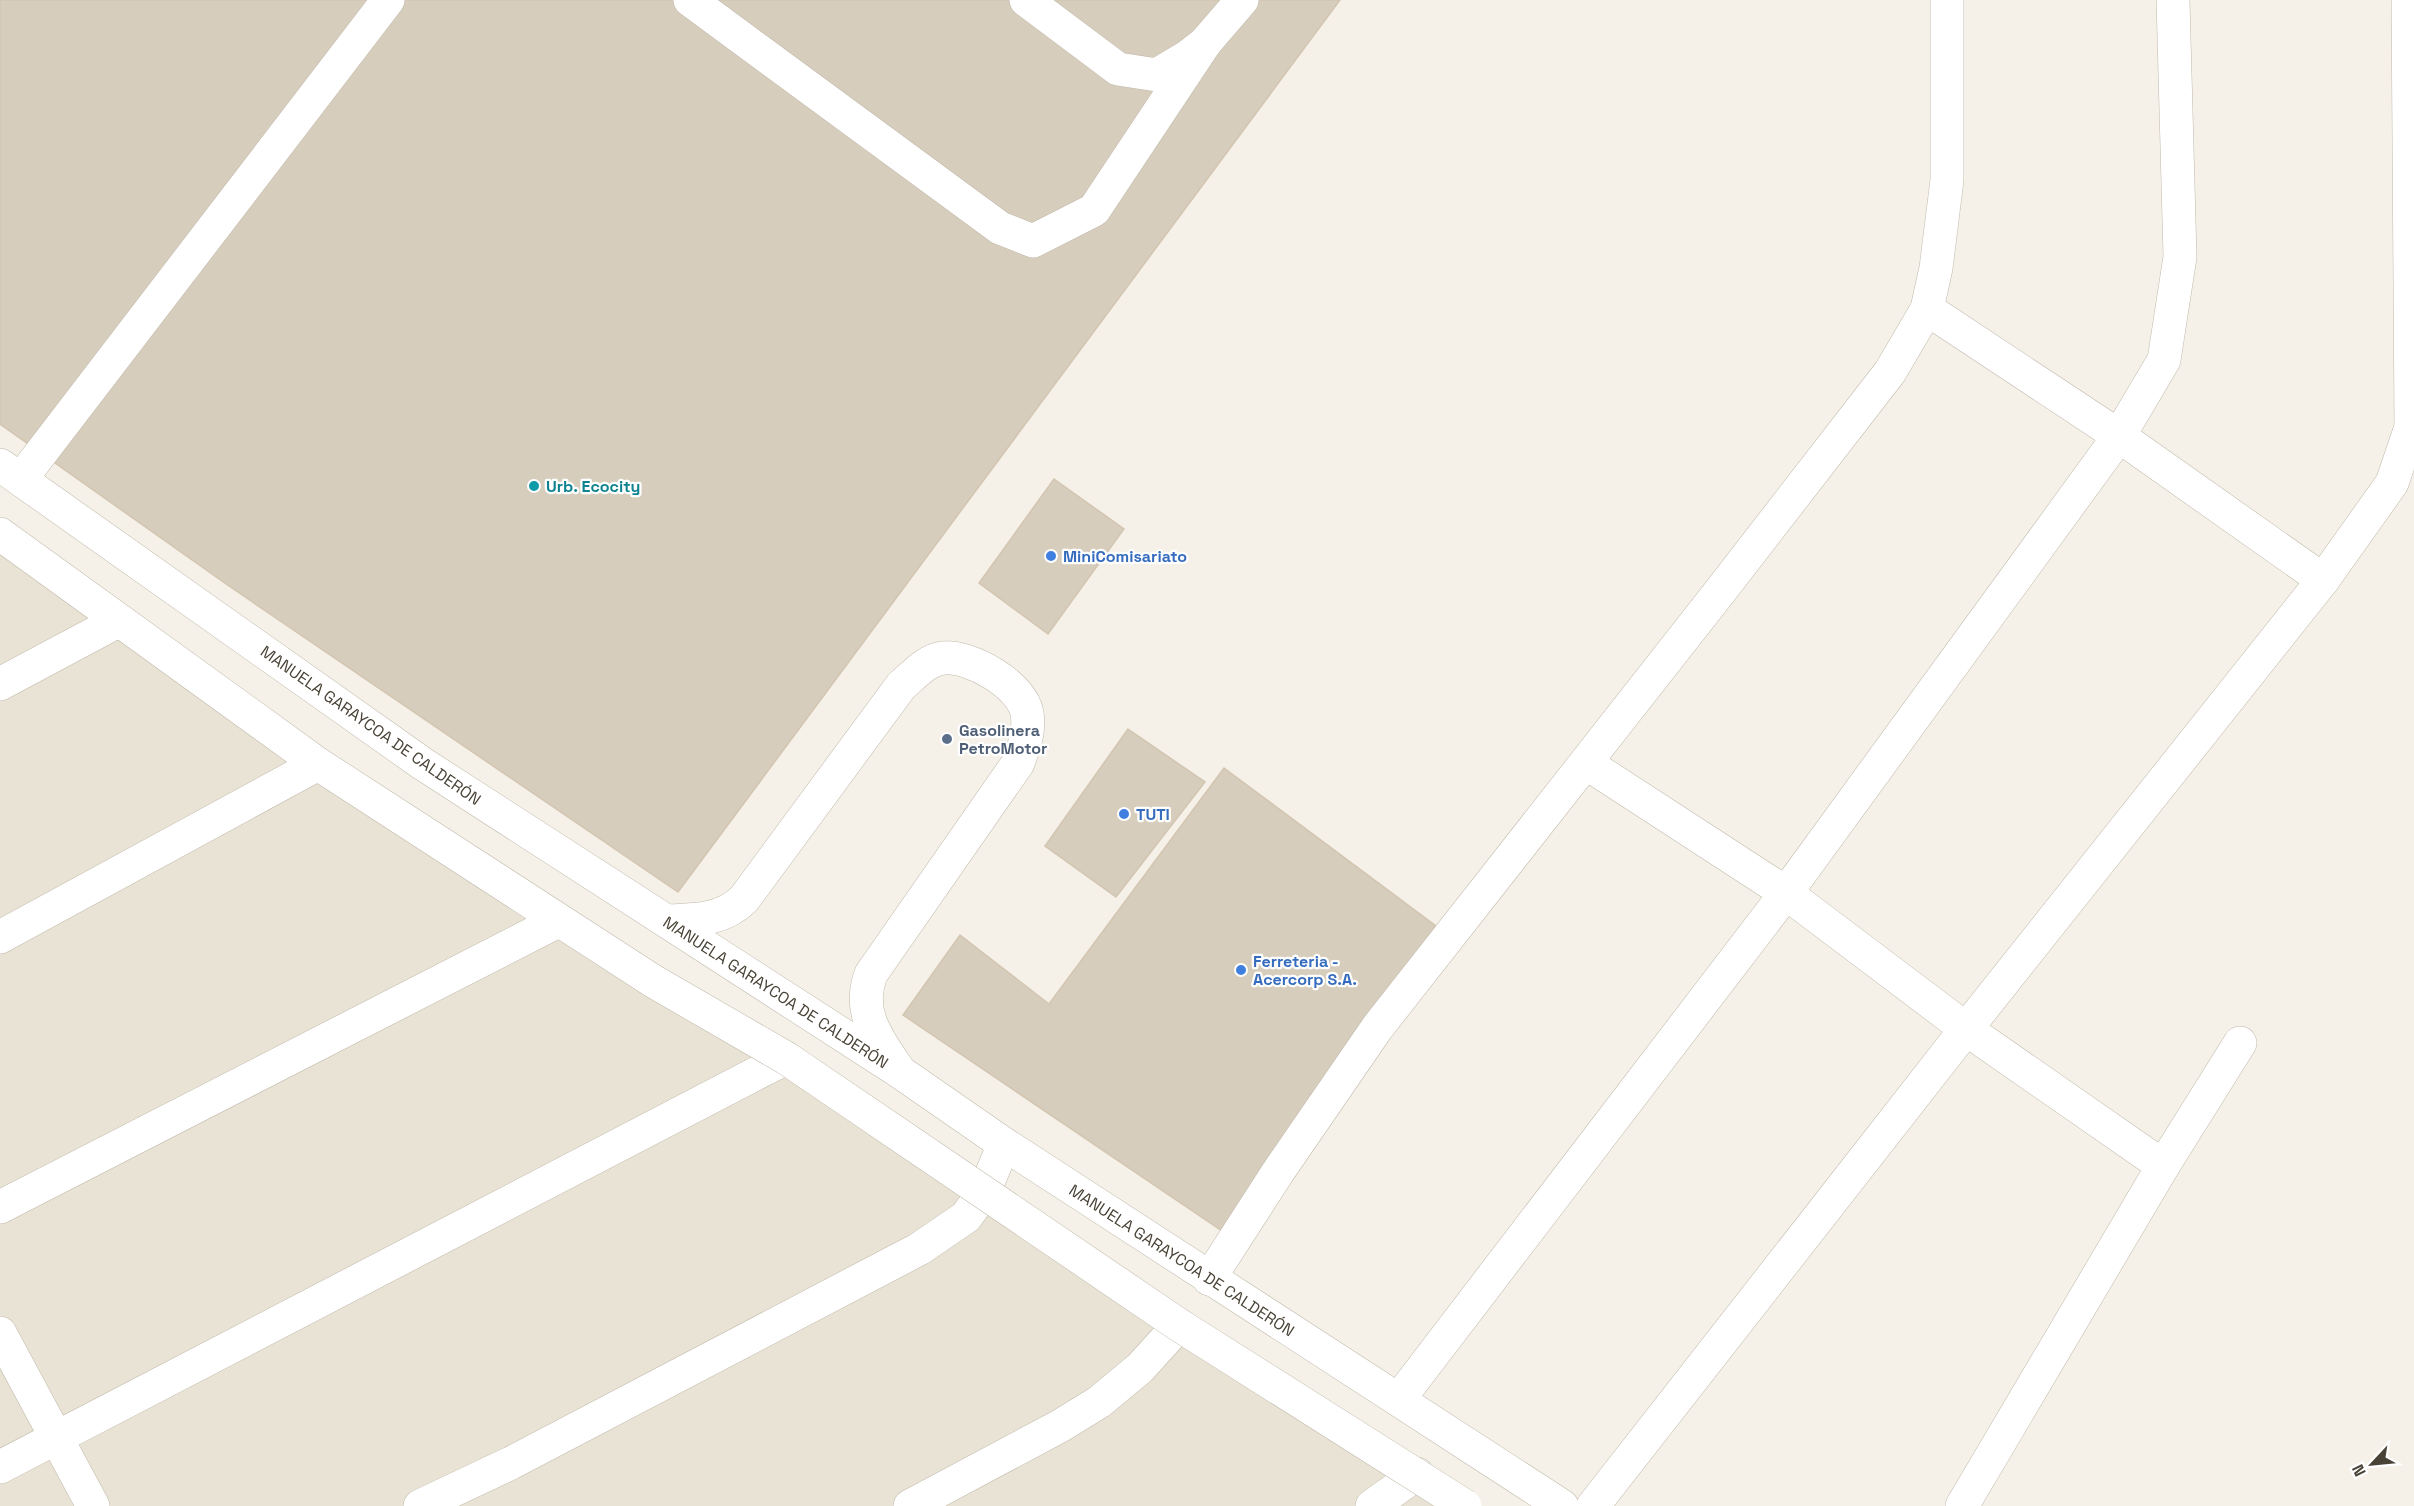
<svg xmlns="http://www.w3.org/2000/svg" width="2414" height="1506" font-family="'Space Grotesk',sans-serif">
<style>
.residential{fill:#e9e3d6}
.building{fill:#d7cdbd;stroke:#d3c5b0;stroke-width:1.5}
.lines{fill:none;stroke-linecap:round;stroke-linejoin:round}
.minor-casing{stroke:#c1b9aa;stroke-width:34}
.tertiary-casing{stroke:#c1b9aa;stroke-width:34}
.minor{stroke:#fff;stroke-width:33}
.tertiary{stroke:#fff;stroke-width:33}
.tertiary-bridge-casing{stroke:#c1b9aa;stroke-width:34;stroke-linecap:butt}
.tertiary-bridge{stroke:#fff;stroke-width:33}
.culture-dot{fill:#0f9aa8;stroke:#fff;stroke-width:2}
.shop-dot{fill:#3f7fe0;stroke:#fff;stroke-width:2}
.service-dot{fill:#5c6f8a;stroke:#fff;stroke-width:2}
.labels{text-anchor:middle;stroke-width:4.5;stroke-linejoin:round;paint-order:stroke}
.culture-label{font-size:16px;font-weight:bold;fill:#0d838f;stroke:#fff;text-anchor:start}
.shop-label{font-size:16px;font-weight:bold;fill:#366cbe;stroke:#fff;text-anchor:start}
.street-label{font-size:16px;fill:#494236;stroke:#fff}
.service-label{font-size:16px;font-weight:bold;fill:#4e5e75;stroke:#fff;text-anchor:start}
</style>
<rect width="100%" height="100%" fill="#f5f1e9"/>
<!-- residential -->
<polygon class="residential" points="0,549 1445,1506 0,1506"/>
<!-- building -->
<g class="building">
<polygon points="0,0 1340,0 678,892 226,584 0,424"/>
<polygon points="1054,479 1124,529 1048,634 979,583"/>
<polygon points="1128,729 1205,782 1116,897 1045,846"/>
<polygon points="1224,768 1436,926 1225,1233 903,1015 960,935 1049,1004"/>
</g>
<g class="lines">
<!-- minor casing -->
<g class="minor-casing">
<g id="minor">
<polyline points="690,0 1000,228 1033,241 1094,210 1205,43"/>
<polyline points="1026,0 1118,69 1157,75 1187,57 1205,43 1242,0"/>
<polyline points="1927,309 2119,436 2323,580"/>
<polyline points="21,479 388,0"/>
<polyline points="0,684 118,621"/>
<polyline points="1586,763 1786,893 1966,1029 2163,1166"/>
<path d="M 667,921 C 696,920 723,920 744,899 L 901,686 C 913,676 926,660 943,658 C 970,655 1022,685 1027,713 C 1030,732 1024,746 1018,763 L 871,974 C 856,1013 879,1041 900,1072"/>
<polyline points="0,937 318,764"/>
<polyline points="0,1207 558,921"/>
<polyline points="1209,1279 1278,1172 1377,1028 1718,594 1890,372 1927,309 1936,268 1947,180 1947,0"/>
<polyline points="0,1333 93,1506"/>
<polyline points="1399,1399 1786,893 2119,436 2164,360 2180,257 2173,0"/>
<polyline points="0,1467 786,1058"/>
<polyline points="420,1506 511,1463 919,1249 966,1217 984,1192 1004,1144"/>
<polyline points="910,1506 1060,1426 1099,1402 1140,1368 1179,1325"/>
<polyline points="1372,1506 1417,1474"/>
<polyline points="1593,1506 1966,1029 2323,580 2392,483 2411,427 2408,0"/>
<polyline points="1962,1506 2163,1166 2240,1043"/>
</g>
</g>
<!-- tertiary casing -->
<g class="tertiary-casing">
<g id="tertiary">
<polyline points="0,465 423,764 900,1072 1004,1144 1562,1506"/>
<polyline points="0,534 318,764 653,981"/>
</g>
</g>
<!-- minor -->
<use href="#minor" class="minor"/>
<!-- tertiary -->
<use href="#tertiary" class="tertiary"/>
<!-- tertiary-bridge casing -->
<g class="tertiary-bridge-casing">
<polyline id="tertiary-bridge" points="653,981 786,1058 1179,1325 1465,1506"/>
</g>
<!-- tertiary-bridge -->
<use href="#tertiary-bridge" class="tertiary-bridge"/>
</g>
<!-- markers -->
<circle class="culture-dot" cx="534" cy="486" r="6"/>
<g class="shop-dot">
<circle cx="1051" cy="556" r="6"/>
<circle cx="1124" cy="814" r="6"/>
<circle cx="1241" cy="970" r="6"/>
</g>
<circle class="service-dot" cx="947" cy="739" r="6"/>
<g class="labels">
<!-- culture labels -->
<g class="culture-label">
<text x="546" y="492">Urb. Ecocity</text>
</g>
<!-- shop labels -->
<g class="shop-label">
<text x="1063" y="562">MiniComisariato</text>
<text x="1136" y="820">TUTI</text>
<text x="1253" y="967">Ferreteria -<tspan x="1253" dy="18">Acercorp S.A.</tspan></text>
</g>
<!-- street labels -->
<g class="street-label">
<text transform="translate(371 725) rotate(35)" y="6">MANUELA GARAYCOA DE CALDERÓN</text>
<text transform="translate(776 992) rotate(33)" y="6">MANUELA GARAYCOA DE CALDERÓN</text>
<text transform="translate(1182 1260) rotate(33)" y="6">MANUELA GARAYCOA DE CALDERÓN</text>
</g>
<!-- service labels -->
<g class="service-label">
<text x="959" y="736">Gasolinera<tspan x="959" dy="18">PetroMotor</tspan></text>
</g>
</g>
<!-- north arrow -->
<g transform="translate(2372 1464) rotate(244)" stroke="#ffffff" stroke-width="4.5" paint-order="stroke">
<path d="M0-4.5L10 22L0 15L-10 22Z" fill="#494236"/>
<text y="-9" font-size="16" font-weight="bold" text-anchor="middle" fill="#494236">N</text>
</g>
</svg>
